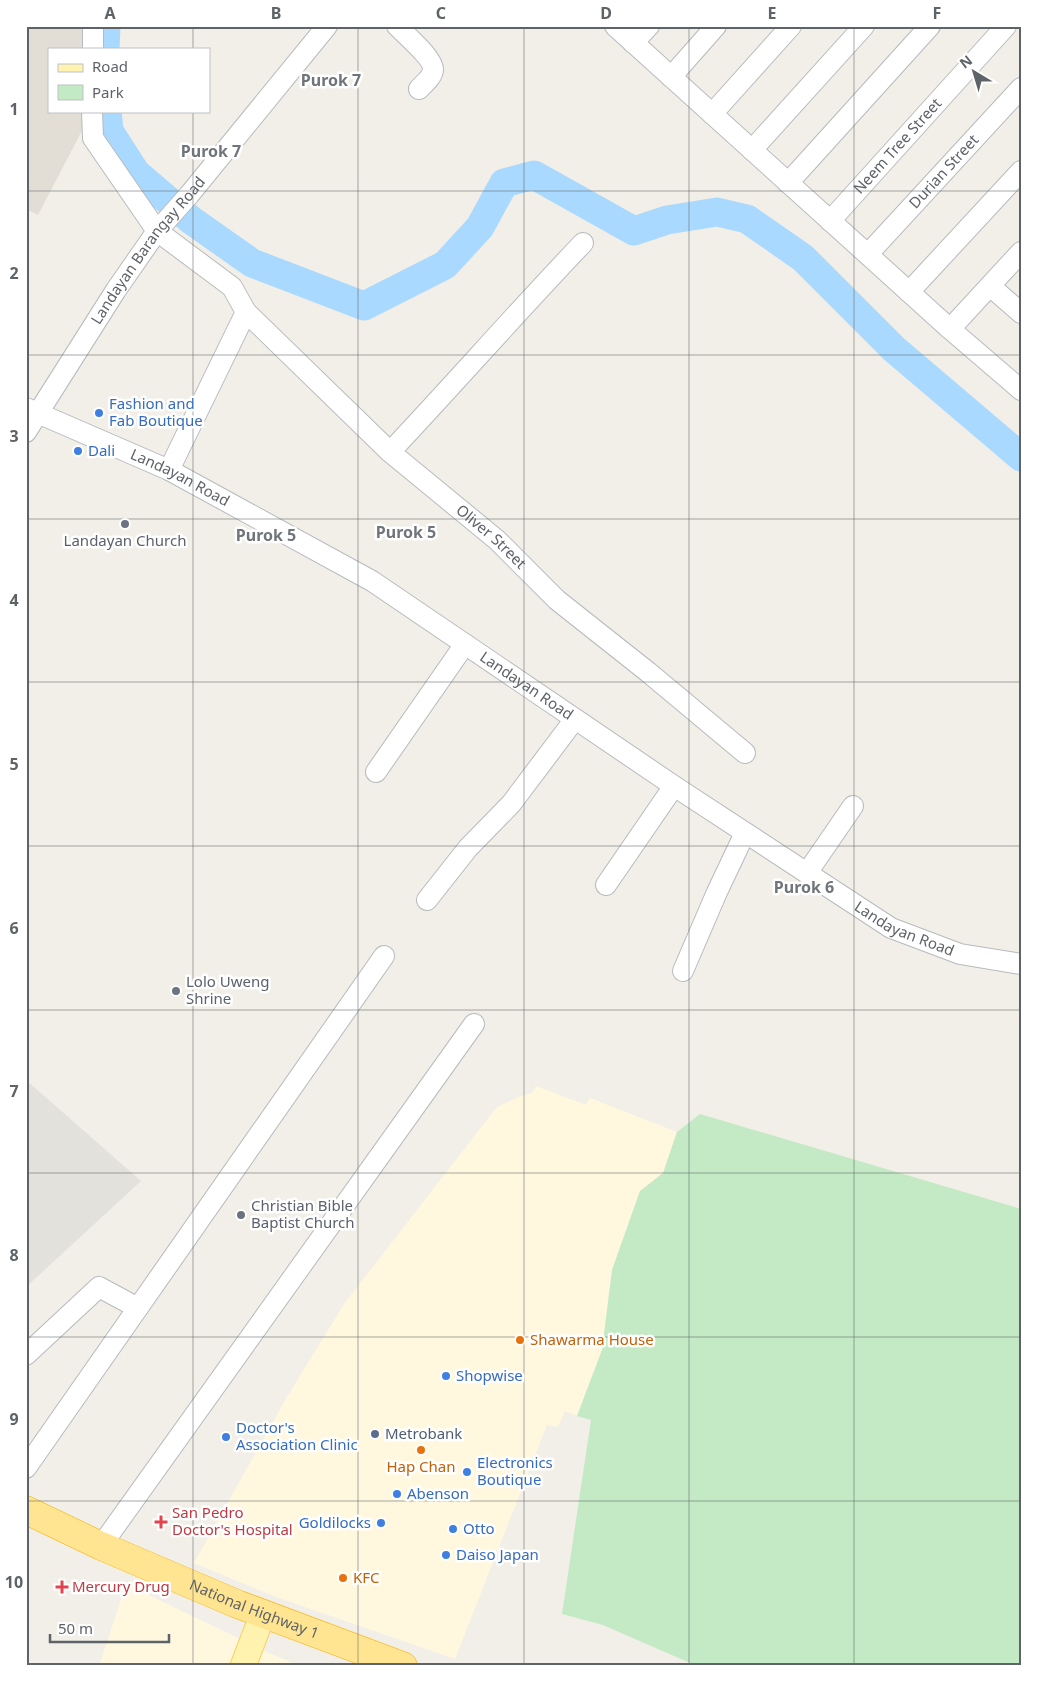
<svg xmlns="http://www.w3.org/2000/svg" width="1047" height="1692" font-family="'Noto Sans',sans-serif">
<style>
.commercial{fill:#fff8df}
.industrial{fill:#e2e1dc}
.education{fill:#e2ded5}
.green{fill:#c3eac4}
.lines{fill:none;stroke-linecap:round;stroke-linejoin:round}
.river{stroke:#aad9ff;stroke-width:29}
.minor-casing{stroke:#b7babe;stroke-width:22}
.major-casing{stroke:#facf58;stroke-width:27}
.highway-casing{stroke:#f9af00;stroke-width:29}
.minor{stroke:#fff;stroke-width:20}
.major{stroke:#fff3af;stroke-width:25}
.highway{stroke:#ffe591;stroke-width:28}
.grid{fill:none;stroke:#5e6368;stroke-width:1;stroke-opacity:0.55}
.shop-dot{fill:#3f7fe0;stroke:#fff;stroke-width:2}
.worship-dot{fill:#6b7280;stroke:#fff;stroke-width:2}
.food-dot{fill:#e8710a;stroke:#fff;stroke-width:2}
.service-dot{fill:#5c6f8a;stroke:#fff;stroke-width:2}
.health-dot{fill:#e0444e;stroke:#fff;stroke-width:2}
.labels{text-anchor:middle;stroke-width:5;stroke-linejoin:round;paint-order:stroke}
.street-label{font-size:15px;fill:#5e6368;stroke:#fff}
.shop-label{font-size:15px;fill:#366cbe;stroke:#fff;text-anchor:start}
.worship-label{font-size:15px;fill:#5b616d;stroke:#fff;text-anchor:start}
.food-label{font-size:15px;fill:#c56008;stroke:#fff;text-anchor:start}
.service-label{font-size:15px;fill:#4e5e75;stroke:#fff;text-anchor:start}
.health-label{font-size:15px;fill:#be3a42;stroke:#fff;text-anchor:start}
.neighbourhood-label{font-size:16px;font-weight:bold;fill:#6f757a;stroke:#fff}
.neatline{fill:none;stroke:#5e6368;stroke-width:2}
.grid-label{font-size:16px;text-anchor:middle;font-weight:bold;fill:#5e6368}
</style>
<rect width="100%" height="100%" fill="#f1efe7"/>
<!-- commercial -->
<g class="commercial">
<polygon points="536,1086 586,1105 590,1098 677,1132 663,1173 640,1191 612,1270 602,1350 577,1416 565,1411 558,1427 547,1425 455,1659 276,1597 194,1563 284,1402 344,1304 497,1107 521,1096 532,1093"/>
<polygon points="126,1584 267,1652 300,1666 99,1666"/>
</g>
<!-- industrial -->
<polygon class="industrial" points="26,1080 141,1181 26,1287"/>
<!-- education -->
<polygon class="education" points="26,26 86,26 87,49 49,49 49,111 88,111 88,119 38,215 26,209"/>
<!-- green -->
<polygon class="green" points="700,1114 1021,1209 1021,1666 697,1666 603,1625 562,1614 591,1420 577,1416 602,1350 612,1270 640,1191 663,1173 677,1132"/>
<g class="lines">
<!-- river -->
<g class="river">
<polyline points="105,49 106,26"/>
<polyline points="107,111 109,131 136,173 191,220 252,263 364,306 445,265 480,227 504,183 534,175 634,231 667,220 717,212 747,219 803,258 894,349 1021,457"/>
</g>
<!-- minor casing -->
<g class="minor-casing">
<g id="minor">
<path d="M 397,26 C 405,34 434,59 433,70 C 432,78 424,83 419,89"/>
<polyline points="615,26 950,329 1021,390"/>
<polyline points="633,43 649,26"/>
<polyline points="93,49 93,26"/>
<polyline points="671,77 716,26"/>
<path id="s1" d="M 92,111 L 93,138 L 157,231 L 232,287 L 246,312 L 390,452 L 497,540 L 557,600 L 648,672 L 745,753"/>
<polyline points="712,114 791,26"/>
<polyline points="752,150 864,26"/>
<polyline points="788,183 930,26"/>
<path id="s2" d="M 830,221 L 1006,26"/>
<path id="s3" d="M 868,254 L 1021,88"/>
<polyline points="990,286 1021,313"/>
<polyline points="909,292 1021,171"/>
<polyline points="950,329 1021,252"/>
<path id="s4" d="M 26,408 L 169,470 L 372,581 L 674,786 L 891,928 L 960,954 L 1021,964"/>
<path id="s5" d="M 26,432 L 116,290 L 157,231 L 189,195 L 327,26"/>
<path d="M 390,452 C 455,383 517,312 583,243"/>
<polyline points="169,470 246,312"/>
<polyline points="376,772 465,644"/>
<polyline points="807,873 853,806"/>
<polyline points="606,885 674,786"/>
<polyline points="427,900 468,848 511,804 575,719"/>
<polyline points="683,971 717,892 745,833"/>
<polyline points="26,1355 99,1287 138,1308"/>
<polyline points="26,1468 384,956"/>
<polyline points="101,1546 474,1024"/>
</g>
</g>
<!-- major casing -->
<g class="major-casing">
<polyline id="major" points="243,1666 263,1614"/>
</g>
<!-- highway casing -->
<g class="highway-casing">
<g id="highway">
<path id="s6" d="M 26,1510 L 101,1546 L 237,1604 L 403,1666"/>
</g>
</g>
<!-- minor -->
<use href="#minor" class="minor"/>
<!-- major -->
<use href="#major" class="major"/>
<!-- highway -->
<use href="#highway" class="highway"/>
</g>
<!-- grid -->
<path class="grid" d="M 193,26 L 193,49M 358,26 L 358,1666M 524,26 L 524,1666M 689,26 L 689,1666M 854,26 L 854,1666M 193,111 L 193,1666M 26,191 L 1021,191M 26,355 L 1021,355M 26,519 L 1021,519M 26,682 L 1021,682M 26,846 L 1021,846M 26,1010 L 1021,1010M 26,1173 L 1021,1173M 26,1337 L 1021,1337M 26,1501 L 1021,1501"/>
<!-- markers -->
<g class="shop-dot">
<circle cx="99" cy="413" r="5"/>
<circle cx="78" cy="451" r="5"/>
<circle cx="446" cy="1376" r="5"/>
<circle cx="226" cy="1437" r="5"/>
<circle cx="467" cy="1472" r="5"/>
<circle cx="397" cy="1494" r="5"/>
<circle cx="381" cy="1523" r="5"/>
<circle cx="453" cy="1529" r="5"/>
<circle cx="446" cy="1555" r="5"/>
</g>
<g class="worship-dot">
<circle cx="125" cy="524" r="5"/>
<circle cx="176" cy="991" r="5"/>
<circle cx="241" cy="1215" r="5"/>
</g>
<g class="food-dot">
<circle cx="520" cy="1340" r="5"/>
<circle cx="421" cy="1450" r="5"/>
<circle cx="343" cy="1578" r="5"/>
</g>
<circle class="service-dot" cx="375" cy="1434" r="5"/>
<g class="health-dot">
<path d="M158.5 1514.5h5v5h5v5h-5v5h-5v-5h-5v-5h5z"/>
<path d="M59.5 1579.5h5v5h5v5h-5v5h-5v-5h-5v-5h5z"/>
</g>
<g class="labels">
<!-- street labels -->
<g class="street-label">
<text dy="5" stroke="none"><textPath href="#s2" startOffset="101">Neem Tree Street</textPath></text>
<text dy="5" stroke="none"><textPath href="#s3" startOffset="112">Durian Street</textPath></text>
<text dy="5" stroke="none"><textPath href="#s5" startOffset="219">Landayan Barangay Road</textPath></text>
<text dy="5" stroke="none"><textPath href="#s4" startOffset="169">Landayan Road</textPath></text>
<text dy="5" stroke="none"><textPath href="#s1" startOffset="595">Oliver Street</textPath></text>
<text dy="5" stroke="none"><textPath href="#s4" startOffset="574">Landayan Road</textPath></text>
<text dy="5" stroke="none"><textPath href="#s4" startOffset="1024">Landayan Road</textPath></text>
<text dy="5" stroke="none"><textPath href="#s6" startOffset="249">National Highway 1</textPath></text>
</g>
<!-- shop labels -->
<g class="shop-label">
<text x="109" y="409">Fashion and<tspan x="109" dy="17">Fab Boutique</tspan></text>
<text x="88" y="456">Dali</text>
<text x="456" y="1381">Shopwise</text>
<text x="236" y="1433">Doctor's<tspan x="236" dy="17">Association Clinic</tspan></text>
<text x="477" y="1468">Electronics<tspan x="477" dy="17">Boutique</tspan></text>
<text x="407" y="1499">Abenson</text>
<text x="371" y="1528" text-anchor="end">Goldilocks</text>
<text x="463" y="1534">Otto</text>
<text x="456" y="1560">Daiso Japan</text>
</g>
<!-- worship labels -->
<g class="worship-label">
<text x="125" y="546" text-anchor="middle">Landayan Church</text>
<text x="186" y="987">Lolo Uweng<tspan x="186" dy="17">Shrine</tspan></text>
<text x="251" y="1211">Christian Bible<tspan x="251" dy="17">Baptist Church</tspan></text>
</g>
<!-- food labels -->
<g class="food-label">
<text x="530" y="1345">Shawarma House</text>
<text x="421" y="1472" text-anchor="middle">Hap Chan</text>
<text x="353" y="1583">KFC</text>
</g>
<!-- service labels -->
<g class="service-label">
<text x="385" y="1439">Metrobank</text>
</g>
<!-- health labels -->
<g class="health-label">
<text x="172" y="1518">San Pedro<tspan x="172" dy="17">Doctor's Hospital</tspan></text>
<text x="72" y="1592">Mercury Drug</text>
</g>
<!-- neighbourhood labels -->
<g class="neighbourhood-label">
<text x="331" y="86">Purok 7</text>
<text x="211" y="157">Purok 7</text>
<text x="406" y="538">Purok 5</text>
<text x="266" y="541">Purok 5</text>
<text x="804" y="893">Purok 6</text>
</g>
</g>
<!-- border -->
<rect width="1047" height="1692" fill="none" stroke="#ffffff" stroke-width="55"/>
<!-- legend -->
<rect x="48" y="48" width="162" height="65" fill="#ffffff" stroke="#bfc1c3"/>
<rect x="58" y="64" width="25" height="8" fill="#fff3af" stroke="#bfc1c3"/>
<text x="92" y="72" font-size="15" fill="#5e6368">Road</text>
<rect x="58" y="85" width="25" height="15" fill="#c3eac4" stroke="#bfc1c3"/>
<text x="92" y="98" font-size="15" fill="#5e6368">Park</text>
<!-- north arrow -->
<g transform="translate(974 72) rotate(322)" stroke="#ffffff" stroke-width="4" paint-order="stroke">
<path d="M0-4L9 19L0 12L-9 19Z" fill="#5e6368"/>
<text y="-8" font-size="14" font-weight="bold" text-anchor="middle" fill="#5e6368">N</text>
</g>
<!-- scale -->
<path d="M50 1634v8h119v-8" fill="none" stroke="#5e6368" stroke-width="2.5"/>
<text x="58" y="1634" font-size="15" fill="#5e6368" stroke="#ffffff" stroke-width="4" paint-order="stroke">50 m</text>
<rect x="28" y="28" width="992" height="1636" class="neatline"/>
<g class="grid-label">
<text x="110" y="19">A</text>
<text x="276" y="19">B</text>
<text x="441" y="19">C</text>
<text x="606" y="19">D</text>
<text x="772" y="19">E</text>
<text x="937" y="19">F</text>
<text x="14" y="115">1</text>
<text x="14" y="279">2</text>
<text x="14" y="442">3</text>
<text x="14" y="606">4</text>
<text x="14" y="770">5</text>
<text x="14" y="934">6</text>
<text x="14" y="1097">7</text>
<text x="14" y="1261">8</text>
<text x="14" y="1425">9</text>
<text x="14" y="1588">10</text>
</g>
</svg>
